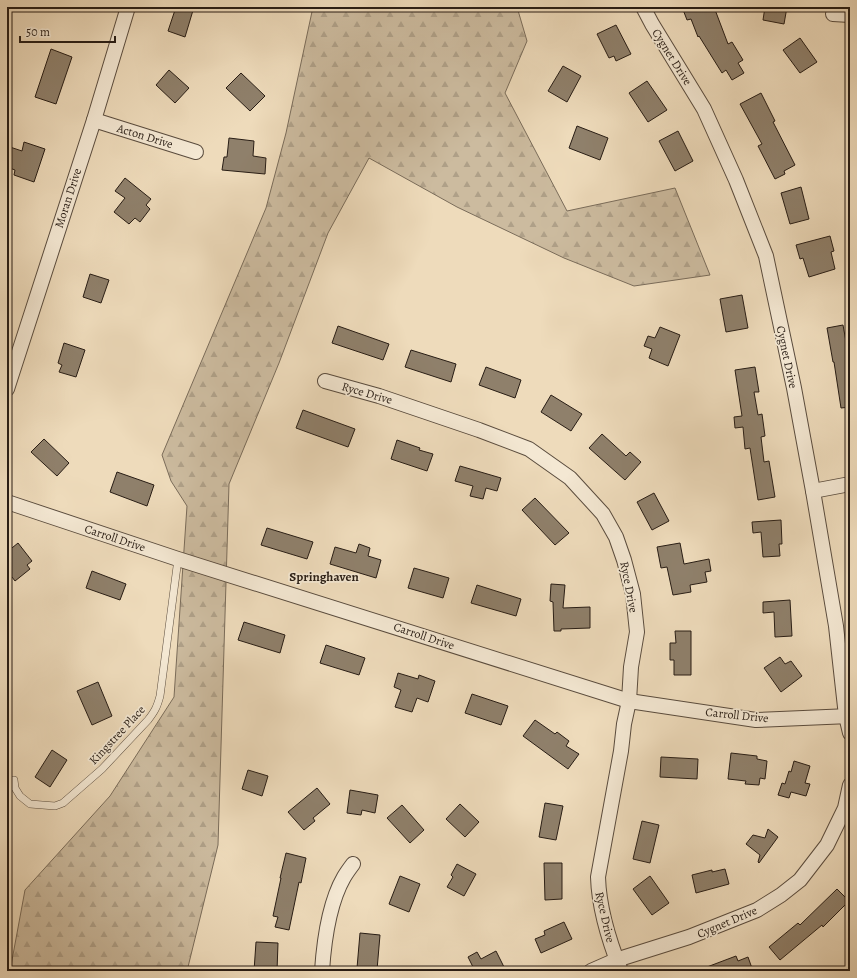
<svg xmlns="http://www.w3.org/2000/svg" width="857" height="978" font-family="Alegreya,serif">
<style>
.forest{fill:url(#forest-firs);stroke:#7a6c5a}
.building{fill:#8f806b;stroke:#281d15}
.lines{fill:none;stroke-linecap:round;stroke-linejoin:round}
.lane-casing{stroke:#5a4c3e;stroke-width:8}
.street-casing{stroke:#5a4c3e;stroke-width:16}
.lane{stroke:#f4e8d3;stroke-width:7}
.street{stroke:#f4e8d3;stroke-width:14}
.labels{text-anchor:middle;stroke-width:3.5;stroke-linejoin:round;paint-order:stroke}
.street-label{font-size:12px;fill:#281d15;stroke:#f4e8d3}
.neighbourhood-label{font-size:13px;font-weight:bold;fill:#281d15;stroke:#f4e8d3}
</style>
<defs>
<pattern id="forest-firs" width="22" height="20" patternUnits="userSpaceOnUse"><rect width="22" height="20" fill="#ccbb9f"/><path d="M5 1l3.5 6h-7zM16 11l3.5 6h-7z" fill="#afa088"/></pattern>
</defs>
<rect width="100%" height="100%" fill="#eedbbb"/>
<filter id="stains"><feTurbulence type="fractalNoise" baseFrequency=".005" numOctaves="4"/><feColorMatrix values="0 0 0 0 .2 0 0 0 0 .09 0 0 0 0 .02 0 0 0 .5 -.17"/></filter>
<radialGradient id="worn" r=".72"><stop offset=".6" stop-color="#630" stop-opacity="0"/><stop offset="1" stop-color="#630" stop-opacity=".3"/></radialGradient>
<!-- forest -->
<polygon class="forest" points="313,7 517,7 527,41 505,93 567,211 675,188 710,275 634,286 564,258 457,207 369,158 328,233 279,363 229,484 218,845 187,971 10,971 25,890 110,796 174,697 187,506 171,481 162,455 266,208 286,133"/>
<!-- building -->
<g class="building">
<polygon points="176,7 194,7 185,37 168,31"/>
<polygon points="682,7 714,7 728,44 732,42 743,60 738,63 744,73 732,80 726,70 722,73 699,36 698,37 691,19 687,20"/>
<polygon points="765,7 787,7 784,24 763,20"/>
<polygon points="616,25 631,54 616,61 614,56 609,58 597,34"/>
<polygon points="800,38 817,62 800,73 783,50"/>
<polygon points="51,49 72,57 56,104 35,97"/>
<polygon points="563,66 581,76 567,102 548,91"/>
<polygon points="169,70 189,88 175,103 156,85"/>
<polygon points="241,73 265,96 250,111 226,88"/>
<polygon points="647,81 667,110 648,122 629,93"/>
<polygon points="761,93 775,121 773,122 795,165 784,171 785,174 775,179 758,146 762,144 740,104"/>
<polygon points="577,126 608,138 600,160 569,148"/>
<polygon points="678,131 693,161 675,171 659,141"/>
<polygon points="229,138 254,141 253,156 266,158 265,174 222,170 224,157 227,157"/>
<polygon points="24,142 45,149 34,182 14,175 15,170 7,167 7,146 22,151"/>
<polygon points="125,178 151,199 146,205 150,209 140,222 135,218 129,224 114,212 125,198 115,191"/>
<polygon points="801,187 809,219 790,224 781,193"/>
<polygon points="830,236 834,251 831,252 835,269 809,277 803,258 800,259 796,245"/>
<polygon points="90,274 109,280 101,303 83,297"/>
<polygon points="742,295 748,328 726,332 720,299"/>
<polygon points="843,325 850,364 850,407 841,408 834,362 833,362 827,328"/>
<polygon points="338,326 389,344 383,360 332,343"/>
<polygon points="660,327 680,335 668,366 649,358 652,349 644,346 648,336 655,338"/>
<polygon points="64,343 85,350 76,377 59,372 62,365 58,363"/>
<polygon points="411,350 456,364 451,382 405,367"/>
<polygon points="486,367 521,380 515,398 479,385"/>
<polygon points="755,367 759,392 754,392 758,415 762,414 765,436 761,437 764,462 769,461 775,497 758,500 750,448 745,449 743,427 735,428 734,417 742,416 735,370"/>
<polygon points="551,395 582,414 571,431 541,412"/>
<polygon points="303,410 355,429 348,447 296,428"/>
<polygon points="602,434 626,456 630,452 641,462 625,480 589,448"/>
<polygon points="44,439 69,463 57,476 31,452"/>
<polygon points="397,440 420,448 419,450 433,454 427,471 391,459"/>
<polygon points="460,466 501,478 497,491 486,488 483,499 470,496 473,486 455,481"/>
<polygon points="117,472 154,485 147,506 110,492"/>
<polygon points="654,493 669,521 652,530 637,502"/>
<polygon points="535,498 569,533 555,545 522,510"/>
<polygon points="781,520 782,544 779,544 780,556 763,557 761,532 753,533 752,522"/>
<polygon points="267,528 313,542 307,559 261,545"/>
<polygon points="18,543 32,561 27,565 30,569 15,581 12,577 7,582 7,552"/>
<polygon points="680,543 684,564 709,559 711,571 705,572 707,582 690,585 691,592 673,595 667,567 661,568 657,547"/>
<polygon points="359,544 370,548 368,556 381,560 376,578 330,564 335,547 356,553"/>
<polygon points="414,568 449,578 443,598 408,588"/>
<polygon points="92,571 126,584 120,600 86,588"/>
<polygon points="551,584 565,585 563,608 590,607 590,628 561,629 561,631 554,631 553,602 550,601"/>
<polygon points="477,585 521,599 516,616 471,603"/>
<polygon points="790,600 792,636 775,637 774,612 763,613 763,602"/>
<polygon points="244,622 285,635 280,653 238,640"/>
<polygon points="675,631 691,631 691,675 674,675 674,660 670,660 670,643 676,643"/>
<polygon points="326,645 365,658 359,675 320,663"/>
<polygon points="780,657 785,664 791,661 802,676 781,692 764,668"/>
<polygon points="398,673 418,679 419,675 435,681 428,702 417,698 412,712 395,707 401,690 394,687"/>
<polygon points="98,682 112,716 92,725 77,691"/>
<polygon points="472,694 508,706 501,725 465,713"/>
<polygon points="535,720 555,734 557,732 569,741 566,746 579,754 568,769 523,736"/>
<polygon points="52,750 67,760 50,787 35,777"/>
<polygon points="731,753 757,756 757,759 767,761 765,779 760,778 759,785 745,784 746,781 728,779"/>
<polygon points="661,757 698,759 697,779 660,777"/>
<polygon points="794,761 810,766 805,783 810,784 806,796 791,792 789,798 778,795 782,783 785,784 789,771 791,772"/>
<polygon points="248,770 268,776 262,796 242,789"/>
<polygon points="317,788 330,804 313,818 315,821 304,830 288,812"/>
<polygon points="350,790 378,795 375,813 362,810 361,815 347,813"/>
<polygon points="545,803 563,806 556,840 539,837"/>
<polygon points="460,804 479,822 465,837 446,819"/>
<polygon points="402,805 424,830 410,843 387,818"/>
<polygon points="642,821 659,825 650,863 633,859"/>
<polygon points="768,829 778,837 759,863 758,862 760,855 746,844 753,835 765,838"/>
<polygon points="286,853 306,858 301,883 299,882 289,930 275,927 278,917 273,916 281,878 280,878"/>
<polygon points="544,863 562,863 562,899 545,900"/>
<polygon points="457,864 476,874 464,896 447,887 453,877 451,875"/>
<polygon points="725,869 729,884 696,893 692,875 712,870 712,872"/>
<polygon points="400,876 420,884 409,912 389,904"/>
<polygon points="650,876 669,903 652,915 633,889"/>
<polygon points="837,889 849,901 823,927 822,925 780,960 769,947 798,923 800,925"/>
<polygon points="564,922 572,939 541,953 535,939 545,935 544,931"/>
<polygon points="360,933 380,935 377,970 357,968"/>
<polygon points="256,942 278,943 277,971 254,971"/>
<polygon points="496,951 504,967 496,971 475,971 468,957 477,952 481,959"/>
<polygon points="736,956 738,961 748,957 753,971 699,971 699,970"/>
</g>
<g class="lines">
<!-- lane casing -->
<g class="lane-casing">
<path id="lane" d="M 14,780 L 15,788 L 20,796 L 30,804 L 55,806 L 63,803 L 102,769 L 148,720 C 155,711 157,707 160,696 L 178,559"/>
</g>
<!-- street casing -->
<g class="street-casing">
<g id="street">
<polyline points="643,7 652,24 704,109 736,180 766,256 794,388 813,491 836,626 846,716 850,733"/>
<polyline points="833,14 850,15"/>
<polyline points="94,120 196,152"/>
<path d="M 325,381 L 379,396 L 479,430 L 529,449 L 570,478 L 603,514 L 616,537 L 624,560 L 633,594 L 637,632 L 631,667 L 629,701 L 624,724 L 621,751 L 598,877 C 599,910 609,941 621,971"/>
<polyline points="7,389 94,120 128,7"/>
<polyline points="813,491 850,484"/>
<polyline points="7,502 178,559 629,701 756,720 850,716"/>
<path d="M 322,971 C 324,941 329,903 344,877 C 347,872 350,868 353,864"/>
<polyline points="591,971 616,960 689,937 757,910 781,895 800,880 827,845 845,808 850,785"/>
</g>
</g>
<!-- lane -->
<use href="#lane" class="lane"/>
<!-- street -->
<use href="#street" class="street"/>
</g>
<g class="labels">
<!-- street labels -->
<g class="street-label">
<text transform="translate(672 57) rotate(58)" y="4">Cygnet Drive</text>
<text transform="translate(145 136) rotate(17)" y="4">Acton Drive</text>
<text transform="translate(68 198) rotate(-72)" y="4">Moran Drive</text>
<text transform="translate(787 357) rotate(78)" y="4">Cygnet Drive</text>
<text transform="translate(367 393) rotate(16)" y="4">Ryce Drive</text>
<text transform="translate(115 538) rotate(18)" y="4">Carroll Drive</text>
<text transform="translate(629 587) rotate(79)" y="4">Ryce Drive</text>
<text transform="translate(424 636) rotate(18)" y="4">Carroll Drive</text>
<text transform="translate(737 715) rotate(6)" y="4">Carroll Drive</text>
<text transform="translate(117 735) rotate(-47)" y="4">Kingstree Place</text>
<text transform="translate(605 917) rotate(77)" y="4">Ryce Drive</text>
<text transform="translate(727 922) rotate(-23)" y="4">Cygnet Drive</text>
</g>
<!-- neighbourhood labels -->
<g class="neighbourhood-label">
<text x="324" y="581">Springhaven</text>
</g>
</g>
<!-- margin -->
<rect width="857" height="978" fill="none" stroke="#eedbbb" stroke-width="24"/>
<rect x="8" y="8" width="841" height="962" fill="none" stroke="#281d15" stroke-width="2"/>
<rect x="12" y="12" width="833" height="954" fill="none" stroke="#281d15"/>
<!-- scale -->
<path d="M20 36v6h95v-6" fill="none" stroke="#281d15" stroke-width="2"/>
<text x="26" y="36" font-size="12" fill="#281d15" stroke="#f4e8d3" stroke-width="3" paint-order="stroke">50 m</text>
<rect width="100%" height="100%" filter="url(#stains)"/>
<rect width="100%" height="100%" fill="url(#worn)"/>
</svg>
